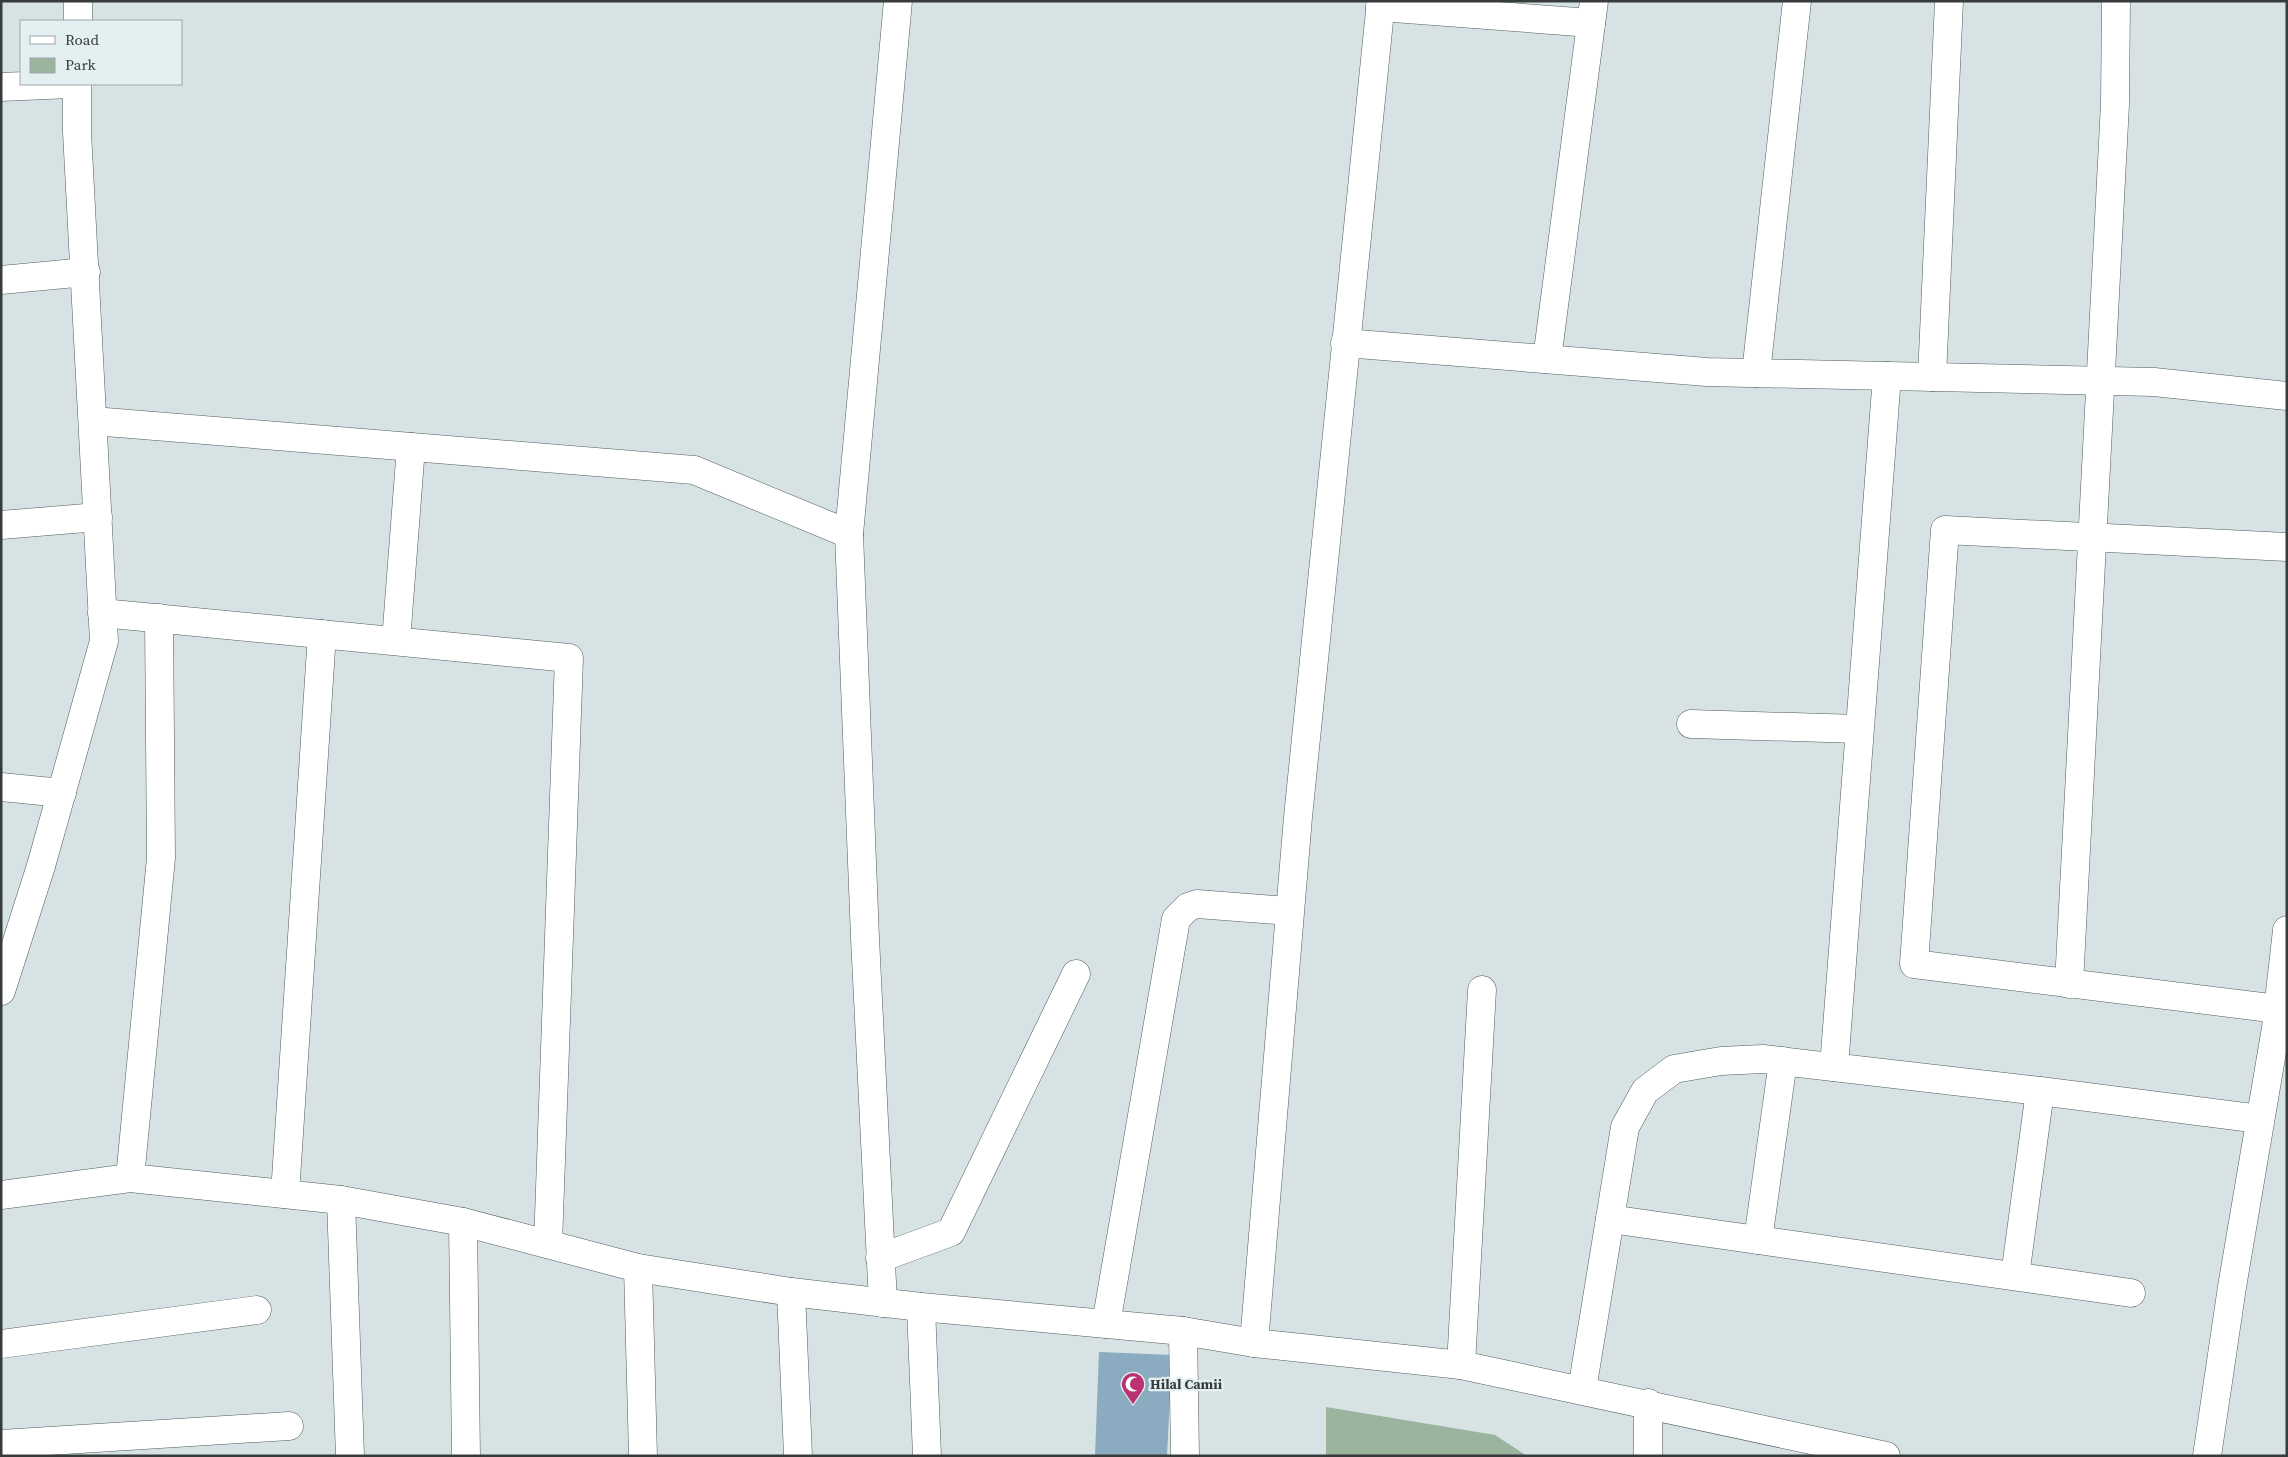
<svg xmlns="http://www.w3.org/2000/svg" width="2288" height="1457" font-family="'Source Serif 4',serif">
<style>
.green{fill:#9ab49d}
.building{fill:#8babc0}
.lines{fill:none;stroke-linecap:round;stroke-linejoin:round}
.street-casing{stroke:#515c5d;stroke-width:29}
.secondary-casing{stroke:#515c5d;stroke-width:29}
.street{stroke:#fff;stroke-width:28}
.secondary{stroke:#fff;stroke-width:28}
.labels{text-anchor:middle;stroke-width:4.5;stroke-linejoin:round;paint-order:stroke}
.poi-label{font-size:14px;font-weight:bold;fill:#363b3c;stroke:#e3eff1;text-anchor:start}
</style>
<rect width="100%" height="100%" fill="#d6e2e4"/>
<!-- green -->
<polygon class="green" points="1326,1407 1495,1435 1527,1456 1326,1456"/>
<!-- building -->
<polygon class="building" points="1099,1352 1172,1355 1167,1456 1095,1456"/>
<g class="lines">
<!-- street casing -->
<g class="street-casing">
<g id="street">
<polyline points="1380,7 1591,23"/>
<polyline points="78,21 78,1"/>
<polyline points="1,87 70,84"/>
<polyline points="1,280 86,272"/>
<polyline points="1345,343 1707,372 2154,382 2287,396"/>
<polyline points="1547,359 1594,1"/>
<polyline points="1756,373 1797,1"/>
<polyline points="1932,377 1949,1"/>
<polyline points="93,421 694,470 849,534"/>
<polyline points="1,525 98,517"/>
<polyline points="102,613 569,658 548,1244"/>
<polyline points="396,641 411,447"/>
<polyline points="1691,724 1859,729"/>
<polyline points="1,787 62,793"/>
<polyline points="2069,984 2115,104 2116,1"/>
<polyline points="1,991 41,866 104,641 77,132 77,84"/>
<polyline points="2278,1009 1914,964 1945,530 2287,547"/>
<polyline points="1783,1061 1758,1240 2131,1293"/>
<polyline points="1834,1067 1887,376"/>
<polyline points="130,1178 161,858 159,618"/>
<polyline points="285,1194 322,634"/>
<polyline points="341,1200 350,1456"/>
<polyline points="1610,1219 1758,1240"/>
<polyline points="463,1222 466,1456"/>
<polyline points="880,1258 951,1232 1076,974"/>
<polyline points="638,1268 643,1456"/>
<polyline points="2015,1276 2040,1091"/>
<polyline points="791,1292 798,1456"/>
<polyline points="883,1303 865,938 849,534 898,1"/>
<polyline points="921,1307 927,1456"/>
<polyline points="1106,1324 1176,919 1188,907 1197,904 1289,911"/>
<polyline points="1183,1331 1185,1456"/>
<polyline points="1254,1343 1298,817 1381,1"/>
<polyline points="1,1344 257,1310"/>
<polyline points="1461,1365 1482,990"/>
<polyline points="1582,1390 1625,1127 1645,1091 1674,1069 1721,1061 1763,1059 2040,1091 2260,1119"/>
<polyline points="1648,1403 1648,1456"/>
<polyline points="1,1444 289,1426"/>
<polyline points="2207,1456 2232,1287 2276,1028 2287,930"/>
</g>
</g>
<!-- secondary casing -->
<g class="secondary-casing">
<polyline id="secondary" points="1,1195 130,1178 341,1200 463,1222 638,1268 791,1292 921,1307 1183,1331 1254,1343 1461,1365 1886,1456"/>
</g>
<!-- street -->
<use href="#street" class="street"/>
<!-- secondary -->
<use href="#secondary" class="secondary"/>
</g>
<!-- icons -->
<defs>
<g id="mosque-pin" transform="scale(1.25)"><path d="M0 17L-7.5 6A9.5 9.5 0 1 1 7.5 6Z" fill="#ba3271" stroke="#e3eff1"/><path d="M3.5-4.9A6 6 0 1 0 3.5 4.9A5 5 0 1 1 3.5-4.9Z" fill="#fff"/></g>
</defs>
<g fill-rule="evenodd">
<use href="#mosque-pin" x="1133" y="1384"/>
</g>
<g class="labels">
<!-- poi labels -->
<g class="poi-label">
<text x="1150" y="1389">Hilal Camii</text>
</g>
</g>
<!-- border -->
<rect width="2288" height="1457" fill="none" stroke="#363b3c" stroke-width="5"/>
<!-- legend -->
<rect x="20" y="20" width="162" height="65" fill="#e3eff1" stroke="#9ea7a9"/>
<rect x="30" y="36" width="25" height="8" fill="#ffffff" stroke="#9ea7a9"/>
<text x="65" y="45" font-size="15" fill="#363b3c">Road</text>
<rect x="30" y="58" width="25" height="15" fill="#9ab49d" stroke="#9ea7a9"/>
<text x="65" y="70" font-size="15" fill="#363b3c">Park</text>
</svg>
